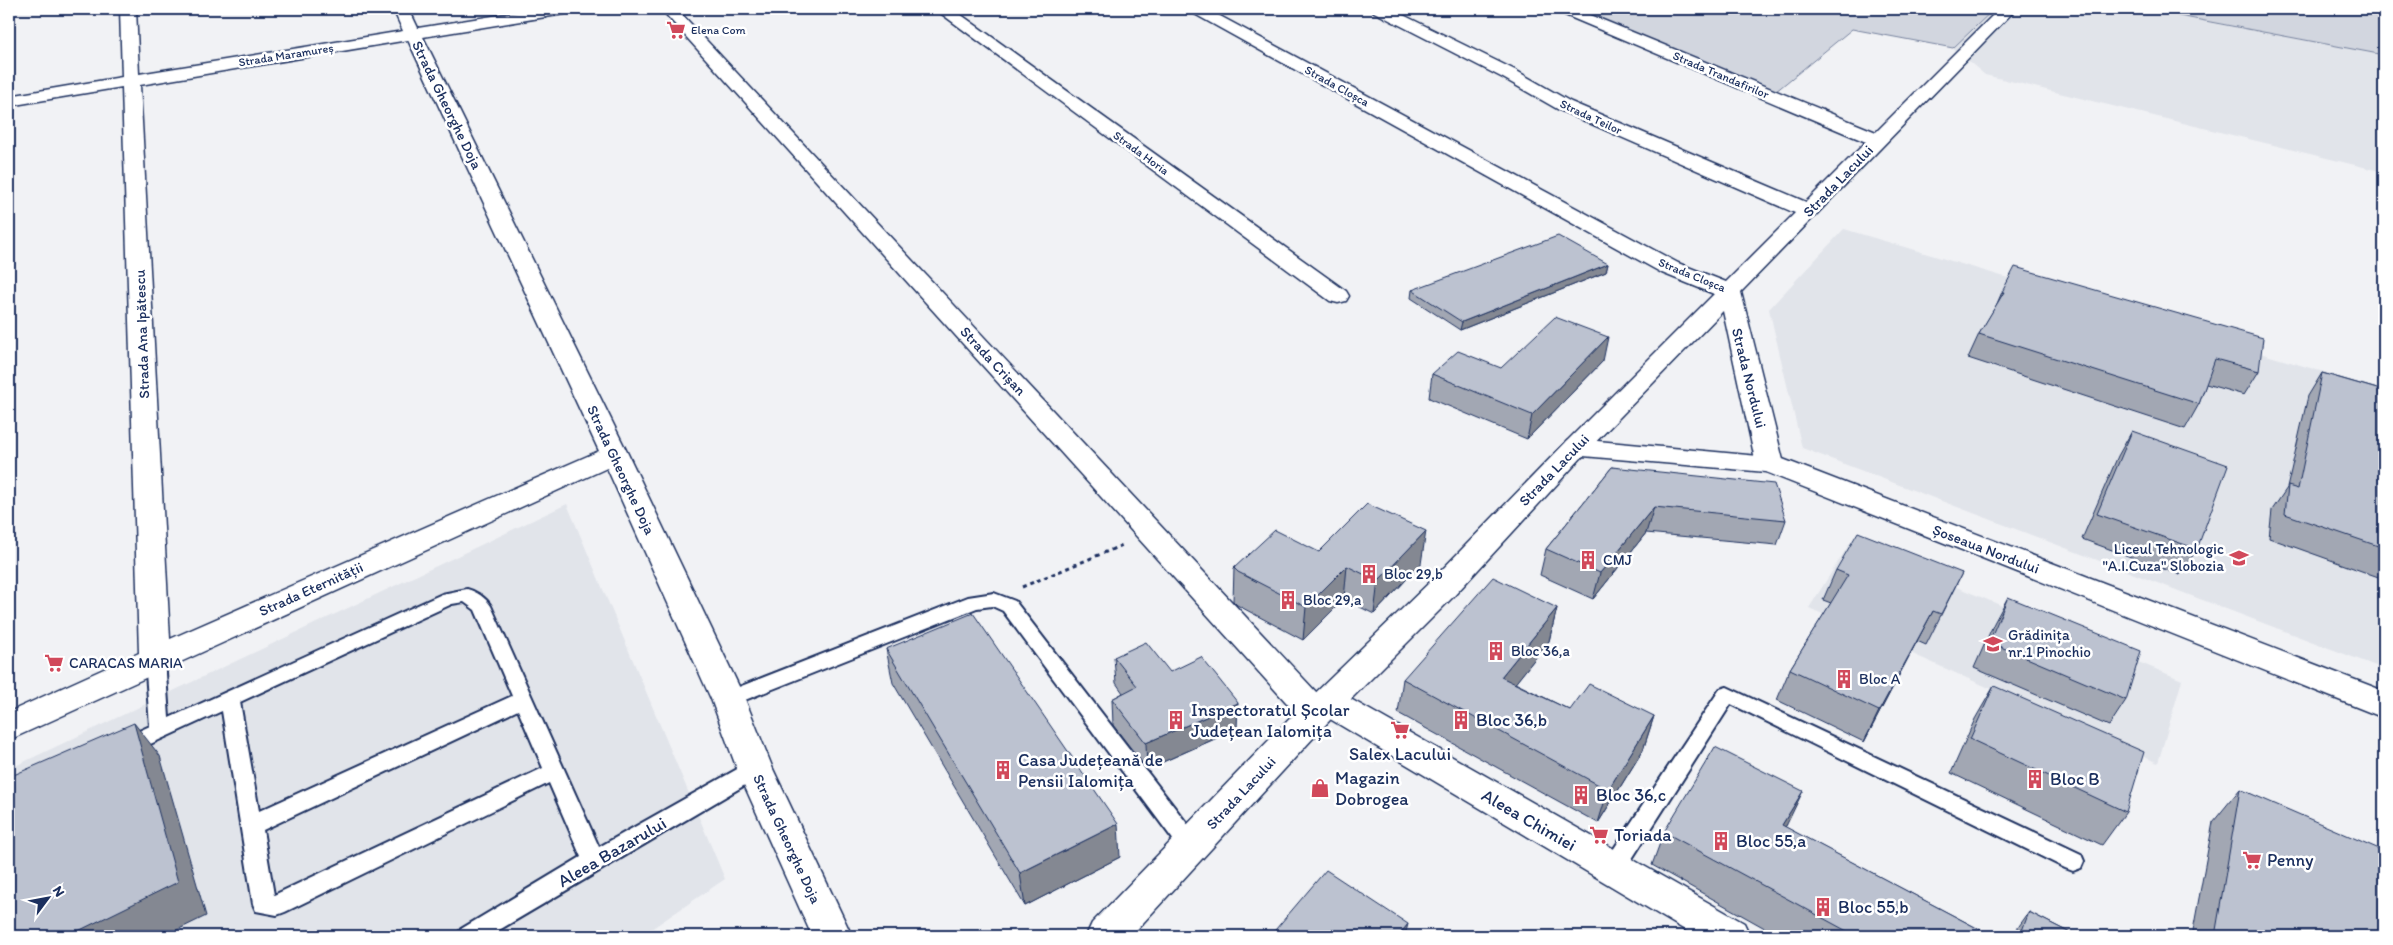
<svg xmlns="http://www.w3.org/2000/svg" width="2393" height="945" font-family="Itim,sans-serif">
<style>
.built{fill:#e1e4ea}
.green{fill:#d2d6df;stroke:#76829e}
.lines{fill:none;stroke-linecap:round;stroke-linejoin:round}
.lane-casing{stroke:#1b2f5e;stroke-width:4}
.street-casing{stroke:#1b2f5e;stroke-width:3}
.secondary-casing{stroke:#1b2f5e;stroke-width:3}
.path{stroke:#1b2f5e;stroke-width:3;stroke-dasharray:4 4;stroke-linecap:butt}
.lane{fill:#fff;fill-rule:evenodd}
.street{fill:#fff;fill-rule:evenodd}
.secondary{fill:#fff;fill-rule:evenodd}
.wall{fill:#a2a7b3;stroke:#1b2f5e}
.shaded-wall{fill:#848892;stroke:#1b2f5e}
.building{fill:#bcc2d0;stroke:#1b2f5e}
.labels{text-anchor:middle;stroke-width:5;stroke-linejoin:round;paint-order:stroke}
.far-poi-label{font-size:12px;fill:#1b2f5e;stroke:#fff;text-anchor:start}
.far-street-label{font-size:12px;fill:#1b2f5e;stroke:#fff}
.street-label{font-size:15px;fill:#1b2f5e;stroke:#fff}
.poi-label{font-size:15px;fill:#1b2f5e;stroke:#fff;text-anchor:start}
.near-poi-label{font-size:18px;fill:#1b2f5e;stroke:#fff;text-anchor:start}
.near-street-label{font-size:18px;fill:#1b2f5e;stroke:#fff}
</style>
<rect width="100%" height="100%" fill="#f1f2f5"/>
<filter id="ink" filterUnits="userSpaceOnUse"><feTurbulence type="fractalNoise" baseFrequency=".02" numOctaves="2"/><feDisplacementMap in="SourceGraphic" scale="10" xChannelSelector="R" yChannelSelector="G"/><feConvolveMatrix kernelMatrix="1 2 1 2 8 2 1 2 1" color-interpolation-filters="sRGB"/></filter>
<g filter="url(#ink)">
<!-- built -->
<g class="built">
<polygon points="1994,9 2138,9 2384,55 2384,172 1985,75 1953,48"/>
<polygon points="1844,229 2384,390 2384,669 1802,448 1769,309"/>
<polygon points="567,504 725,879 641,936 9,936 9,769"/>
<polygon points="1850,543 2182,680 2158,763 1809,608"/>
</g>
<!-- green -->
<g class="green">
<polygon points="1576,9 1994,9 1953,48 1852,29 1775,92"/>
<polygon points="2138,9 2384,9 2384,55 2163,13"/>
</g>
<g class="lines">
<!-- lane casing -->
<g class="lane-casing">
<g id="lane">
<path d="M 467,589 C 476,591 486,598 491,606 L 599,847 L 748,763 L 755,761 L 762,763 L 765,769 L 762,775 L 489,936 L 457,936 L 461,929 L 581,857 L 549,783 L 285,912 L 277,915 L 256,911 L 253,904 L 222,711 L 133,752 L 126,754 L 119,752 L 116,746 L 119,740 L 150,726 L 145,659 L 148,654 L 155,652 L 162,654 L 165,659 L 169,718 L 442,594 ZM 464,602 L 475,610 L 512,696 L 259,811 L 240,702 L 452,604 ZM 518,710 L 543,768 L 274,895 L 263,830 Z"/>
<polygon points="994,593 1015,601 1199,839 1202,846 1199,853 1191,855 1183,853 1003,611 992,606 977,608 735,704 728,707 721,704 718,699 721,694 968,597"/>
<polygon points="1727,687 2081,854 2084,861 2081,868 2073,871 2065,868 1731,704 1621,876 1613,879 1605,876 1602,869 1605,862 1720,689"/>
</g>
</g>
<!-- street casing -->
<g class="street-casing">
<g id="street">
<path d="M 120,9 L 136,9 L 139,74 L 403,31 L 393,9 L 409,9 L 418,28 L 537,9 L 572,9 L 569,12 L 564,14 L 423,37 L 628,454 L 745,699 L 773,769 L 852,936 L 812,936 L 737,769 L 711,699 L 607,468 L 9,740 L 9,712 L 139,653 L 122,87 L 9,106 L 9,96 L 122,77 ZM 408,40 L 599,451 L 170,639 L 140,85 Z"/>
<polygon points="661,9 677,9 1317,693 1328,689 1340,693 1744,923 1750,936 1695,936 1330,719 1328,722 1316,726 1304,722"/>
<polygon points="935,9 953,9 1346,291 1349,296 1346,301 1338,303 1330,301"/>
<polygon points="1188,9 1207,9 1678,263 1726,282 1795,213 1559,110 1503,78 1374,12 1371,9 1391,9 1515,70 1571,102 1806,202 1866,142 1558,12 1555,9 1576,9 1876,132 1999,9 2016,9 1741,292 1784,464 1780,470 1770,473 1760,470 1756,464 1723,311 1585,453 1576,455 1567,453 1563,447 1567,441 1714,294 1662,273 1191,12"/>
</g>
</g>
<!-- secondary casing -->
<g class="secondary-casing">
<polygon id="secondary" points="1576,439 1780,458 2384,691 2384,718 1766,472 1583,456 1453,597 1328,722 1131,936 1086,936 1092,923 1304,704 1431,581 1567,441"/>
</g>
<!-- path -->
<polyline class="path" points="1022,587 1125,544"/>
<!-- lane -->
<use href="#lane" class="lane"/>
<!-- street -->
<use href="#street" class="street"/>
<!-- secondary -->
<use href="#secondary" class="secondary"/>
</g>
<!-- wall -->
<g class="wall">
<polygon points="1608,264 1606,272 1460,330 1411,298 1412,290"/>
<polygon points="2002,292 2259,371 2244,395 2206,384 2199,404 2185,429 1968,358 1979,334 1996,306"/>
<polygon points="1603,361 1527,439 1429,398 1432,374"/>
<polygon points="2322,373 2384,391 2384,579 2269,538 2272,510 2287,488 2308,396"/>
<polygon points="2132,431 2197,549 2180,575 2082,539 2118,456"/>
<polygon points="1612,467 1786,520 1777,545 1646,533 1593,599 1540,575 1546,549"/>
<polygon points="1319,552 1421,564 1374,614 1344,599 1303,640 1237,605 1233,601 1234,568"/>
<polygon points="1836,570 1962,573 1926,645 1917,641 1864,742 1777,700 1790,669 1831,603 1823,600"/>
<polygon points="2008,597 2126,700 2109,726 1974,668 1994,623"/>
<polygon points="1557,608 1549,641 1515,683 1570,710 1654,716 1643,750 1598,823 1398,713 1403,679"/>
<polygon points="886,649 1120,857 1025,906 893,683"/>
<polygon points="1114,657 1170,672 1237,729 1147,769 1113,725 1112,699 1123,693 1116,683"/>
<polygon points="1994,686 2126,812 2102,845 1951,773 1975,719"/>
<polygon points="2240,789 2384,936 2192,936 2213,822"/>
<polygon points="1787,824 1785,827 1992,936 1779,936 1652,865 1664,832"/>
<polygon points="2029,912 2076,936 2012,936"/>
</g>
<!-- shaded-wall -->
<g class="shaded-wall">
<polygon points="1608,264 1606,272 1460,330 1462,322"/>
<polygon points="1608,337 1603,361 1527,439 1532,415"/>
<polygon points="1654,507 1646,533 1593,599 1600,573"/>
<polygon points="1426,531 1421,564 1374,614 1378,581"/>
<polygon points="1347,566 1344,599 1303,640 1306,607"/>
<polygon points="1557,608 1549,641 1494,710 1501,677"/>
<polygon points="1933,611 1917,641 1864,742 1879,711"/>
<polygon points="1238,703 1237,729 1147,769 1146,743"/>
<polygon points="1654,716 1643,750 1598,823 1608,790"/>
<polygon points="134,723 160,756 206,916 165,936 68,936"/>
<polygon points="1803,791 1787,824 1766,858 1782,825"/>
<polygon points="1118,824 1120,857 1025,906 1020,873"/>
<polygon points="1408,924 1405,936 1398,936"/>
</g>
<!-- building -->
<g class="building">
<polygon points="1558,236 1608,264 1462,322 1412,290"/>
<polygon points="2015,267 2263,338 2259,371 2215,359 2199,404 1979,334 2004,292 2002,292"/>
<polygon points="1555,317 1608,337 1532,415 1432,374 1458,351 1501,368"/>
<polygon points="2322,373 2384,391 2384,548 2285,514 2288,486 2298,489"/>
<polygon points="2132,431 2228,465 2197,549 2097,514"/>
<polygon points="1612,467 1774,484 1786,520 1654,507 1600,573 1546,549"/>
<polygon points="1367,504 1426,531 1378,581 1347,566 1306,607 1238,572 1234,568 1275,530 1319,552"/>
<polygon points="1858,532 1962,573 1941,614 1933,611 1879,711 1790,669 1848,575 1836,570"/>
<polygon points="1493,577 1557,608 1501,677 1570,710 1589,684 1654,716 1608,790 1403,679"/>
<polygon points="2008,597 2141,651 2126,700 1989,642"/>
<polygon points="973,613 1118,824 1020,873 886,649"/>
<polygon points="1146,642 1170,672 1201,657 1238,703 1146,743 1112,699 1137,686 1114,657"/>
<polygon points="1994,686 2144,752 2126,812 1970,739"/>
<polygon points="134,723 178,882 68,936 9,936 9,777"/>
<polygon points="1715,747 1803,791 1782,825 1992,936 1856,936 1664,832"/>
<polygon points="2240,789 2384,851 2384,936 2215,936"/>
<polygon points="1326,870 1408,924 1398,936 1270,936"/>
<polygon points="2029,912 2076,936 2020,936"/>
</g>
</g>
<!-- icons -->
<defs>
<g id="supermarket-bare" transform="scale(1.5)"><path d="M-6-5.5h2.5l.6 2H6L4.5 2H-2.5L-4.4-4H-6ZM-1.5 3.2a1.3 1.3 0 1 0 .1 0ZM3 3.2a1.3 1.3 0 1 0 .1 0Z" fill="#d1495b" stroke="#fff" stroke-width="2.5" paint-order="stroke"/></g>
<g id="university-bare" transform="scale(1.5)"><path d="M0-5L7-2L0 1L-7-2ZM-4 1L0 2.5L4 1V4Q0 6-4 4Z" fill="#d1495b" stroke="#fff" stroke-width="2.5" paint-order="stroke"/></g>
<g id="building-bare" transform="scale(1.5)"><path d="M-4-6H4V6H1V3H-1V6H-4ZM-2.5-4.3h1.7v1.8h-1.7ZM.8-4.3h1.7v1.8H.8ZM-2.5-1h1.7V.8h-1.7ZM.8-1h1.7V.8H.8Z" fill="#d1495b" stroke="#fff" stroke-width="2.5" paint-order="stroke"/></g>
<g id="school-bare" transform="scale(1.5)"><path d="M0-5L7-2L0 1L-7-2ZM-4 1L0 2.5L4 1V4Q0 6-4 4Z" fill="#d1495b" stroke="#fff" stroke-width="2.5" paint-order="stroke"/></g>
<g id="shop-bare" transform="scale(1.5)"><path d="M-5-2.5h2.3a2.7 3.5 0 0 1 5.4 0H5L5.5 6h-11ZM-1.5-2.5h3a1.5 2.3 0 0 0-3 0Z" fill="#d1495b" stroke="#fff" stroke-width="2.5" paint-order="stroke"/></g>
</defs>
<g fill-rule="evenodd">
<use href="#supermarket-bare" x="676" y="30"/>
<use href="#university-bare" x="2239" y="558"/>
<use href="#building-bare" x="1588" y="560"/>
<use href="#building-bare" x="1369" y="574"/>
<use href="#building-bare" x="1288" y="600"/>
<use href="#school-bare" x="1993" y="644"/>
<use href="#building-bare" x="1496" y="651"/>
<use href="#supermarket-bare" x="54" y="663"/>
<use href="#building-bare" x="1844" y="679"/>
<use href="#building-bare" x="1176" y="720"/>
<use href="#building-bare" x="1461" y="720"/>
<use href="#supermarket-bare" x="1400" y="730"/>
<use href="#building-bare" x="1003" y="770"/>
<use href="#building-bare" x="2035" y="779"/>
<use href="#shop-bare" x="1320" y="788"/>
<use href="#building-bare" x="1581" y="795"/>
<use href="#supermarket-bare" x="1599" y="835"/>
<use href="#building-bare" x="1721" y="841"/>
<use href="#supermarket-bare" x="2252" y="860"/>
<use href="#building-bare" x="1823" y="907"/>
</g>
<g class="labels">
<!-- far-poi labels -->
<g class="far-poi-label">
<text x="691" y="34">Elena Com</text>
</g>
<!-- far-street labels -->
<g class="far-street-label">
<text transform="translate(286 55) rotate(-9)" y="4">Strada Maramureș</text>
<text transform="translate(1721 75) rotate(23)" y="4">Strada Trandafirilor</text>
<text transform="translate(1337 86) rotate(29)" y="4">Strada Cloșca</text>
<text transform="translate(1591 117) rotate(25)" y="4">Strada Teilor</text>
<text transform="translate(1141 153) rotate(36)" y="4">Strada Horia</text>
<text transform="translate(1692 275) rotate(22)" y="4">Strada Cloșca</text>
</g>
<!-- street labels -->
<g class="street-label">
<text transform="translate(447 105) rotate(64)" y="5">Strada Gheorghe Doja</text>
<text transform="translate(1838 181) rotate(-46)" y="5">Strada Lacului</text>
<text transform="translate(142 334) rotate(-92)" y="5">Strada Ana Ipătescu</text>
<text transform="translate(993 361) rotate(47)" y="5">Strada Crișan</text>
<text transform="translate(1749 378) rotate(76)" y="5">Strada Nordului</text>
<text transform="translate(621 470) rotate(65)" y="5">Strada Gheorghe Doja</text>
<text transform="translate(1554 470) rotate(-46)" y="5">Strada Lacului</text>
<text transform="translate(1986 549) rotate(21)" y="5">Șoseaua Nordului</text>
<text transform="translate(311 589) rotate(-24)" y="5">Strada Eternității</text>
<text transform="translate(1241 793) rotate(-47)" y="5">Strada Lacului</text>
<text transform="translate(787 839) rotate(65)" y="5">Strada Gheorghe Doja</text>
</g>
<!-- poi labels -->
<g class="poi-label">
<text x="2224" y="554" text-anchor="end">Liceul Tehnologic<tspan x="2224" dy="17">"A.I.Cuza" Slobozia</tspan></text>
<text x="1603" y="565">CMJ</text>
<text x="1384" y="579">Bloc 29,b</text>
<text x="1303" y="605">Bloc 29,a</text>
<text x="2008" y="640">Grădinița<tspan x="2008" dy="17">nr.1 Pinochio</tspan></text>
<text x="1511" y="656">Bloc 36,a</text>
<text x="69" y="668">CARACAS MARIA</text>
<text x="1859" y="684">Bloc A</text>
</g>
<!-- near-poi labels -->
<g class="near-poi-label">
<text x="1191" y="716">Inspectoratul Școlar<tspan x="1191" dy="21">Județean Ialomița</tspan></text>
<text x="1476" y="726">Bloc 36,b</text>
<text x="1400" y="760" text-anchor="middle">Salex Lacului</text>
<text x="1018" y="766">Casa Județeană de<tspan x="1018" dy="21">Pensii Ialomița</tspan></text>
<text x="1335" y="784">Magazin<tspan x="1335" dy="21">Dobrogea</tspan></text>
<text x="2050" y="785">Bloc B</text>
<text x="1596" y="801">Bloc 36,c</text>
<text x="1614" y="841">Toriada</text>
<text x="1736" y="847">Bloc 55,a</text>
<text x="2267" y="866">Penny</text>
<text x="1838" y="913">Bloc 55,b</text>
</g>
<!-- near-street labels -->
<g class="near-street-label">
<text transform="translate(1529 820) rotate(30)" y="6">Aleea Chimiei</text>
<text transform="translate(612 852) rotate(-30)" y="6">Aleea Bazarului</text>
</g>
</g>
<!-- margin -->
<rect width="2393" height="945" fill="none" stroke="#fff" stroke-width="30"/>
<rect x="15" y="15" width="2363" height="915" fill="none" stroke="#1b2f5e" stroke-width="2" filter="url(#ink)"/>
<!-- north arrow -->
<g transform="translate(48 898) rotate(58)" stroke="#ffffff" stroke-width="4" paint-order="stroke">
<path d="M0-4L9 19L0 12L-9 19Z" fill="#1b2f5e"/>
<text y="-8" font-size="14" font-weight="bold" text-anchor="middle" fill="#1b2f5e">N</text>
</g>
</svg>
